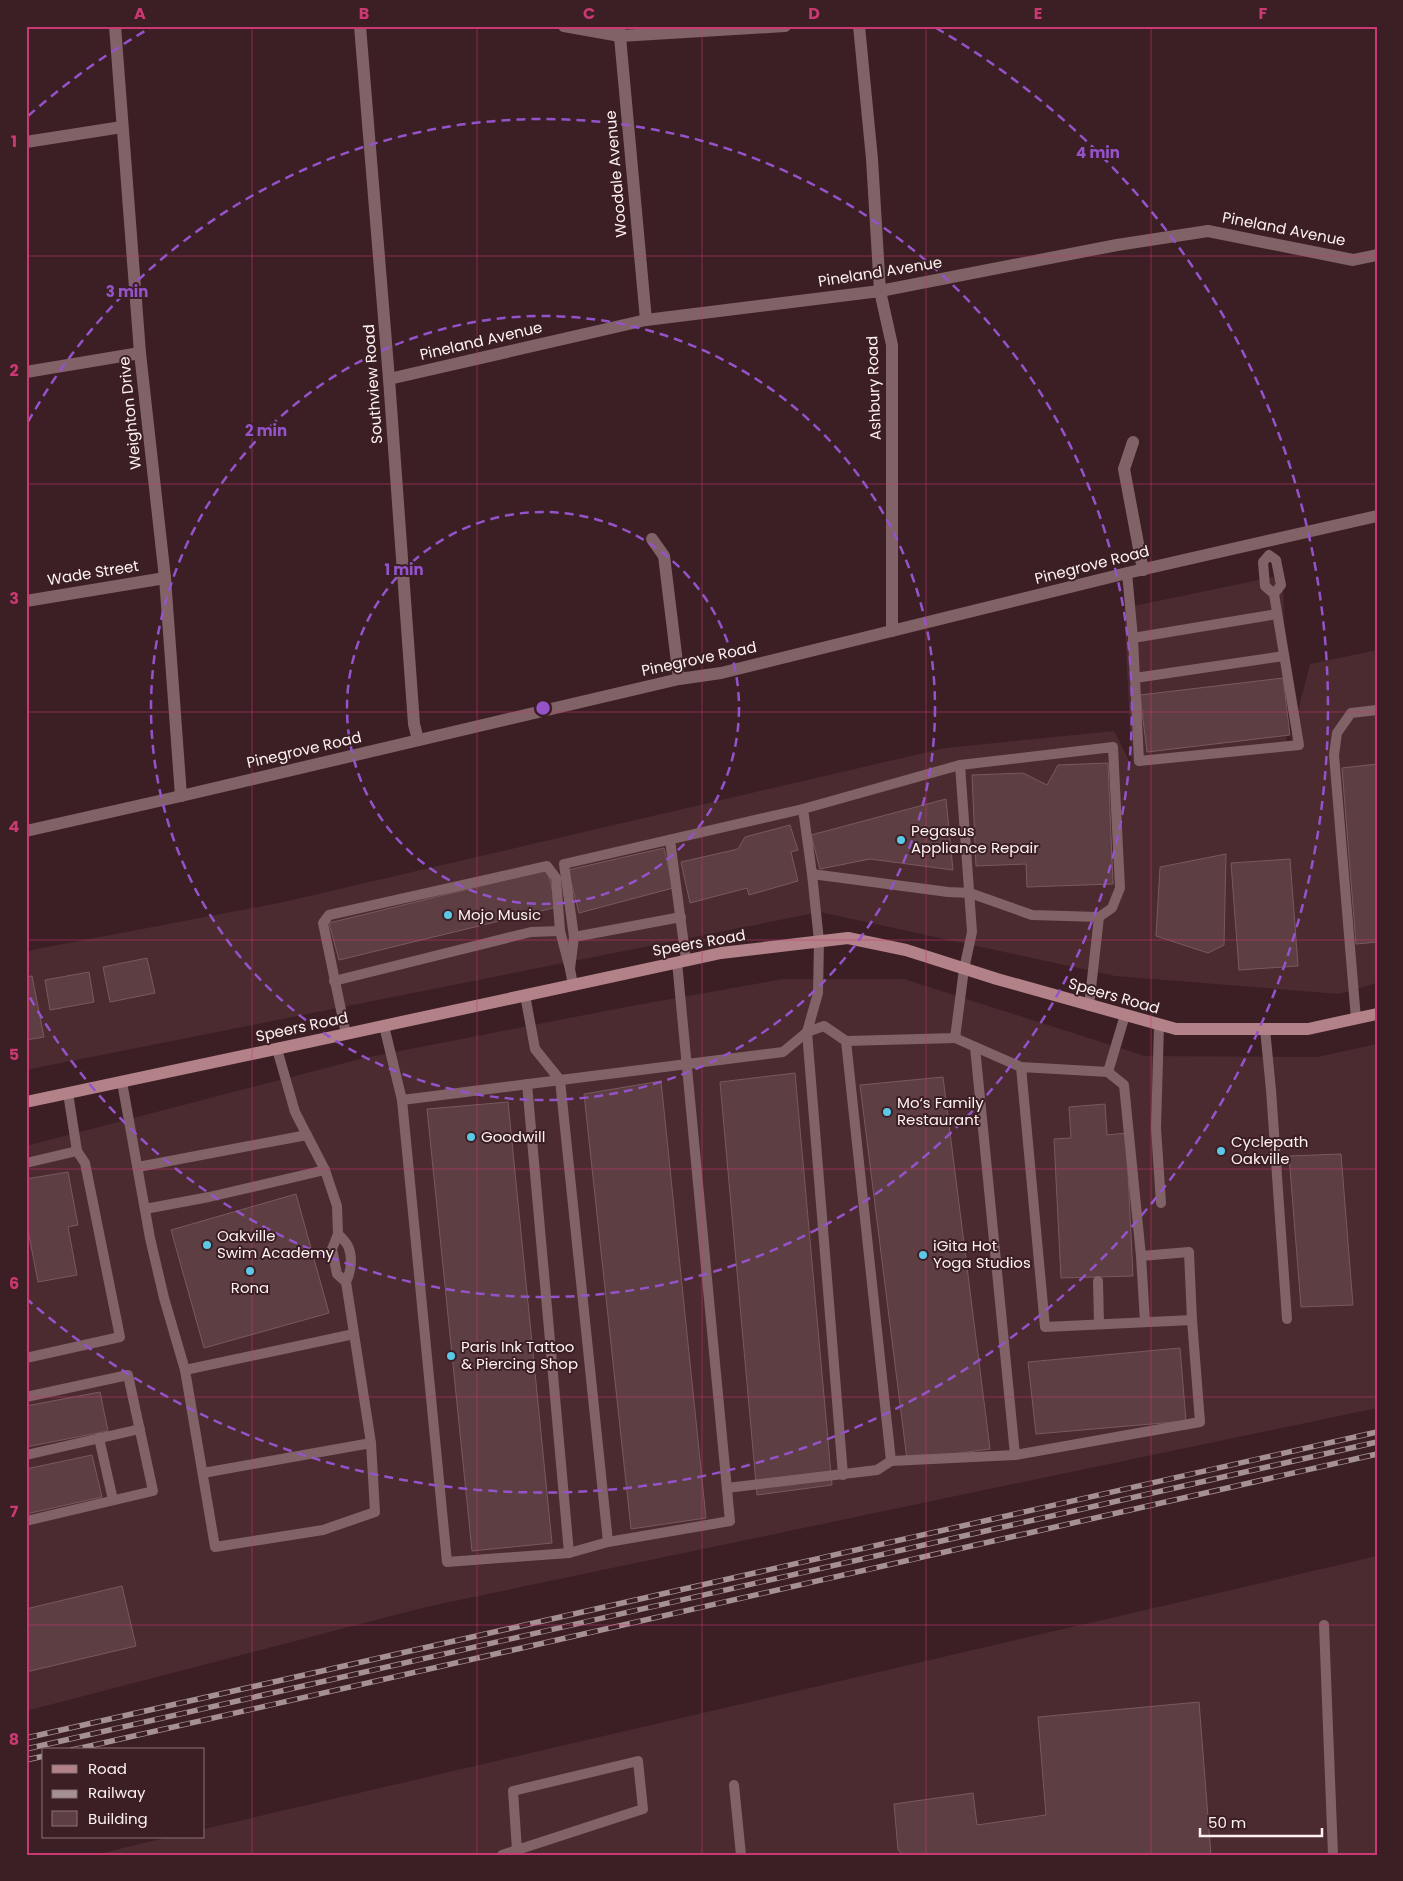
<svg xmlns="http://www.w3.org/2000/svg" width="1403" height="1881" font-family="Poppins,sans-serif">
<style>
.built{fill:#4b2a30}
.building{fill:#5d3e43;stroke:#79595e}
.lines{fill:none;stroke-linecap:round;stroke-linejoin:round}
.service{stroke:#816266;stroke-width:10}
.minor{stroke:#816266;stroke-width:12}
.tertiary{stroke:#816266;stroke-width:12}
.secondary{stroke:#b38289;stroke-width:12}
.rail-casing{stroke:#a59194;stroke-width:5.5}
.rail{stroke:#3b1f24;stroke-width:4;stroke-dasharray:11;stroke-linecap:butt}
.grid{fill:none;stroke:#cb3972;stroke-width:1;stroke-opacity:0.55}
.ring{fill:none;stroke:#9553c9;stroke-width:2.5;stroke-dasharray:9 6}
.poi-dot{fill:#5bc8e6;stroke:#3b1f24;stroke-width:2}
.labels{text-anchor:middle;stroke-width:4;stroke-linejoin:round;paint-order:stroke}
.street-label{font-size:15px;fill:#fdf1f2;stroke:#3b1f24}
.poi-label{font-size:15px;fill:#fdf1f2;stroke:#3b1f24;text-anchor:start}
.centre{fill:#9553c9;stroke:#3b1f24;stroke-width:2.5}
.ring-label{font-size:15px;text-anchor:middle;font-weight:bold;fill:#9553c9;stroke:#3b1f24;stroke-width:4;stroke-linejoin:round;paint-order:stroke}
.neatline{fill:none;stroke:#cb3972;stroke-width:2}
.grid-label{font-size:16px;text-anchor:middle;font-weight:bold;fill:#cb3972}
</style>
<rect width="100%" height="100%" fill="#3b1f24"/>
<!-- built -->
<g class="built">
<polygon points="1283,575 1287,754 1310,664 1377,650 1377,983 1339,994 1115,976 820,912 26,1070 26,952 37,949 279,903 945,748 1114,731 1132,767 1124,608"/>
<polygon points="783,979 904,979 1145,1056 1317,1057 1377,1044 1377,1408 426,1607 26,1711 26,1146 364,1058 631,1006"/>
<polygon points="1377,1556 1377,1855 94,1855 169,1837 204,1837 204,1829"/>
</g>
<!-- building -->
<g class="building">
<polygon points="1283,678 1290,735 1147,752 1140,695"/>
<polygon points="1108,763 1113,884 1027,887 1026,864 976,866 972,775 1023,773 1047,785 1058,765"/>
<polygon points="1377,764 1377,942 1356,944 1342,768"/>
<polygon points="946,799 953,870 870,859 820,869 811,835"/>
<polygon points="790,825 798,850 791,852 798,881 749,895 747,888 690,903 681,862 738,849 745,837"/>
<polygon points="664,848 673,888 579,913 568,870"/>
<polygon points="1226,854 1224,945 1208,953 1156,936 1160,867"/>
<polygon points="1290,859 1298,966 1239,970 1231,863"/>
<polygon points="547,870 557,907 339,960 329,923"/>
<polygon points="147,958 155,993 110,1002 103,967"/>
<polygon points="89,972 94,1002 50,1010 45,980"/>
<polygon points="32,976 44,1037 26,1040 26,977"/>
<polygon points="795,1073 832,1485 757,1495 720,1082"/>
<polygon points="943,1077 990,1449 907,1460 860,1085"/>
<polygon points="661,1081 706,1518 631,1529 584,1094"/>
<polygon points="508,1102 552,1543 472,1551 427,1109"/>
<polygon points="1105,1104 1107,1135 1126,1133 1133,1276 1061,1278 1054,1139 1071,1138 1069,1107"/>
<polygon points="1341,1154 1353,1305 1301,1307 1289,1156"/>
<polygon points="68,1172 78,1225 68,1227 77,1275 38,1282 26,1220 26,1179"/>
<polygon points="296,1194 329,1313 204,1348 171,1230"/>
<polygon points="1180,1348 1186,1421 1036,1434 1028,1362"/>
<polygon points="100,1392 108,1431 26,1447 26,1406"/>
<polygon points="92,1455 102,1497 26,1514 26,1469"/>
<polygon points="122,1586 136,1646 26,1672 26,1609"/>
<polygon points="1199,1702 1211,1855 903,1855 898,1850 894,1804 973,1793 977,1825 1046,1815 1038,1717"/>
</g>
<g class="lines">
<!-- service -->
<g class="service">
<polyline points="1127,573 1133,638 1139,761 1299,745 1274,594 1265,586 1263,562 1269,555 1276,560 1281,585 1274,594"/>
<polyline points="1133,638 1277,614"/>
<polyline points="1135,678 1284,656"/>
<polyline points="960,765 803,809 812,874 948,892 970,893 1032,915 1099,917 1089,1006"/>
<polyline points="670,840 686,960"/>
<polyline points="574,937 681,917"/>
<polyline points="334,981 531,932 560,931"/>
<polyline points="573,985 570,969 574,937 564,864 803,809"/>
<polyline points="525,995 535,1049 560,1080 608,1542 730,1521 677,962"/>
<polyline points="1356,1019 1334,755 1337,733 1351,713 1377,710"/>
<polyline points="1159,1025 1156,1128 1161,1203"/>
<polyline points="384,1026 402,1100 447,1562 569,1553 608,1542"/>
<polyline points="1265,1029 1271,1090 1287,1319"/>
<polyline points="807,1032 824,1026 846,1041 891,1461"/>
<polyline points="807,1032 818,993 819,941 812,874"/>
<polyline points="346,1034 323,923 329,915 547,866 556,878 560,931 570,969"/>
<polyline points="955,1038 1021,1067"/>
<polyline points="846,1041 955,1038 964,969 972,932 960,765 1113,747 1120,888 1112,908 1099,917"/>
<polyline points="975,1047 1015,1455"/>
<polyline points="277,1049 295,1112 325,1170 337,1206 338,1234 332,1249 337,1274 346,1282"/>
<polyline points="1108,1072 1124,1085 1141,1256"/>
<path d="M 122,1082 L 150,1238 L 164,1298 L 185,1370 L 215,1547 L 323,1530 L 375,1512 L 371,1443 L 346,1282 C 351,1272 353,1257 348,1246 C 346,1242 341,1237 338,1234"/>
<polyline points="527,1084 569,1553"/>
<polyline points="402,1100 783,1052 807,1032 843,1475"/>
<polyline points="26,1163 77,1151"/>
<polyline points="138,1167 307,1135"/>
<polyline points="145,1209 209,1197 325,1170"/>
<polyline points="1098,1281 1099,1324"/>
<polyline points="1145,1322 1141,1256 1189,1252 1192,1320"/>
<polyline points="26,1358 120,1337 85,1163 77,1151 68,1093"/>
<polyline points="185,1370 354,1334"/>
<polyline points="26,1397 128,1375 153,1491 26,1521"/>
<polyline points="99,1438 113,1500"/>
<polyline points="26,1455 140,1429"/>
<polyline points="203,1473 371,1443"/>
<polyline points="727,1488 877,1470 891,1461 1015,1455 1200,1422 1192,1320 1045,1327 1021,1067 1108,1072 1125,1015"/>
<polyline points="1324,1625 1333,1855"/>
<polyline points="734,1785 741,1855"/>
<polyline points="502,1855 517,1850 643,1809 638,1761 513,1791 517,1850"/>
</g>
<!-- minor -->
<g class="minor">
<polyline points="115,26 140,353 165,578 181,796"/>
<polyline points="360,26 389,379 414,724 418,740"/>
<polyline points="619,26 646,320"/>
<polyline points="859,26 872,159 880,291 892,345 892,631"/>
<polyline points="26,142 122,127"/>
<polyline points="26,372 140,353"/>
<polyline points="389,379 646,320 880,291 1117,245 1208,231 1353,260 1377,255"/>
<polyline points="1133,442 1124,469 1143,570"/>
<polyline points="652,539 664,556 679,679"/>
<polyline points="26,601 165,578"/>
<polyline points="26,831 181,796 679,679 721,673 1127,573 1377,516"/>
</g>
<!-- tertiary -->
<polyline class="tertiary" points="564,26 620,36 785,26"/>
<!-- secondary -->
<polyline class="secondary" points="26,1102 346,1034 721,953 848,938 906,950 997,979 1176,1029 1308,1029 1377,1014"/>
<!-- rail casing -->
<g class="rail-casing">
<g id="rail">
<polyline points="26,1738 1377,1432"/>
<polyline points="26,1749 1377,1442"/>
<polyline points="72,1750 1377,1454"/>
<polyline points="26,1760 44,1756"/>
</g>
</g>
<!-- rail -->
<use href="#rail" class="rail"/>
</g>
<!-- grid -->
<path class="grid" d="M 252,26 L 252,1855M 477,26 L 477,1855M 702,26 L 702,1855M 926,26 L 926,1855M 1151,26 L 1151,1855M 26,256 L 1377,256M 26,484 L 1377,484M 26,712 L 1377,712M 26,940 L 1377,940M 26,1169 L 1377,1169M 26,1397 L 1377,1397M 26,1625 L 1377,1625"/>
<!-- distance rings -->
<g class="ring">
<circle cx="543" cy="708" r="196"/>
<circle cx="543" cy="708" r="392"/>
<path d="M28 422A589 589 0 1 1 28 994"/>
<path d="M28 116A785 785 0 0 1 150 28M936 28A785 785 0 1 1 28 1300"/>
</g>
<!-- markers -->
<g class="poi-dot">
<circle cx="901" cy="840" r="5"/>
<circle cx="448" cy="915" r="5"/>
<circle cx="887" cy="1112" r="5"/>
<circle cx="471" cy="1137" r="5"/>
<circle cx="1221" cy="1151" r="5"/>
<circle cx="207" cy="1245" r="5"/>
<circle cx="923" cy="1255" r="5"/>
<circle cx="250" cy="1271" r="5"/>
<circle cx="451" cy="1356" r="5"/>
</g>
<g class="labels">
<!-- street labels -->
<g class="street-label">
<text transform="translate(616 174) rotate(-95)" y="5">Woodale Avenue</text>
<text transform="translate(1284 229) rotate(11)" y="5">Pineland Avenue</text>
<text transform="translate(880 272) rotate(-9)" y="5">Pineland Avenue</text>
<text transform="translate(481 341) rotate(-13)" y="5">Pineland Avenue</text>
<text transform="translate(373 384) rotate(-94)" y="5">Southview Road</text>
<text transform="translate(874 388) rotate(-92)" y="5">Ashbury Road</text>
<text transform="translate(130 413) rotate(-96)" y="5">Weighton Drive</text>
<text transform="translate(1092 565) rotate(-14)" y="5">Pinegrove Road</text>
<text transform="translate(93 573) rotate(-9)" y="5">Wade Street</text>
<text transform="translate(699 659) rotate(-12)" y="5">Pinegrove Road</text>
<text transform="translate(304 750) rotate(-13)" y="5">Pinegrove Road</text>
<text transform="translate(699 943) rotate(-10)" y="5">Speers Road</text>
<text transform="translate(1114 996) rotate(16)" y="5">Speers Road</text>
<text transform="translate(302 1027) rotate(-12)" y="5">Speers Road</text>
</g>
<!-- poi labels -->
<g class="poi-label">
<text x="911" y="836">Pegasus<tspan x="911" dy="17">Appliance Repair</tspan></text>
<text x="458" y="920">Mojo Music</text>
<text x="897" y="1108">Mo‘s Family<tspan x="897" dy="17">Restaurant</tspan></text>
<text x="481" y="1142">Goodwill</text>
<text x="1231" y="1147">Cyclepath<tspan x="1231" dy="17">Oakville</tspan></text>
<text x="217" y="1241">Oakville<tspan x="217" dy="17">Swim Academy</tspan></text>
<text x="933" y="1251">iGita Hot<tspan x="933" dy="17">Yoga Studios</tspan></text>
<text x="250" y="1293" text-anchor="middle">Rona</text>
<text x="461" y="1352">Paris Ink Tattoo<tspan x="461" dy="17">&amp; Piercing Shop</tspan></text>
</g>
</g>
<circle cx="543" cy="708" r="8" class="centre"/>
<g class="ring-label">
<text x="1098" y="158">4 min</text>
<text x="127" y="297">3 min</text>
<text x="266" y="436">2 min</text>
<text x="404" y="575">1 min</text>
</g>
<!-- border -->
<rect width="1403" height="1881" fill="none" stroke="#3b1f24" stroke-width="55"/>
<!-- legend -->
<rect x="42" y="1748" width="162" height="90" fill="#3b1f24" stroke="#897376"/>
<rect x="52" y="1765" width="25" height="8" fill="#b38289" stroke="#897376"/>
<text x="88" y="1774" font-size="15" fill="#fdf1f2">Road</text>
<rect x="52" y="1790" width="25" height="8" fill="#a59194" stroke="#897376"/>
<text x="88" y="1798" font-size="15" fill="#fdf1f2">Railway</text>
<rect x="52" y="1811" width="25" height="15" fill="#5d3e43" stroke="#897376"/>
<text x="88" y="1824" font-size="15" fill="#fdf1f2">Building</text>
<!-- scale -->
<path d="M1200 1828v8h122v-8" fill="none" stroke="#fdf1f2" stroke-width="2.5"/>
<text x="1208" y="1828" font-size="15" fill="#fdf1f2" stroke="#3b1f24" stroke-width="4" paint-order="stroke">50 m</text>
<rect x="28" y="28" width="1348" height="1826" class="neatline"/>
<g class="grid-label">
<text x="140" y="19">A</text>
<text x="364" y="19">B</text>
<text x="589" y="19">C</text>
<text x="814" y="19">D</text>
<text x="1038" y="19">E</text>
<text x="1263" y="19">F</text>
<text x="14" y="147">1</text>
<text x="14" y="376">2</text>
<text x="14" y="604">3</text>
<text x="14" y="832">4</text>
<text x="14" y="1060">5</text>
<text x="14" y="1289">6</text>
<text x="14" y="1517">7</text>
<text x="14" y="1745">8</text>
</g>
</svg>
